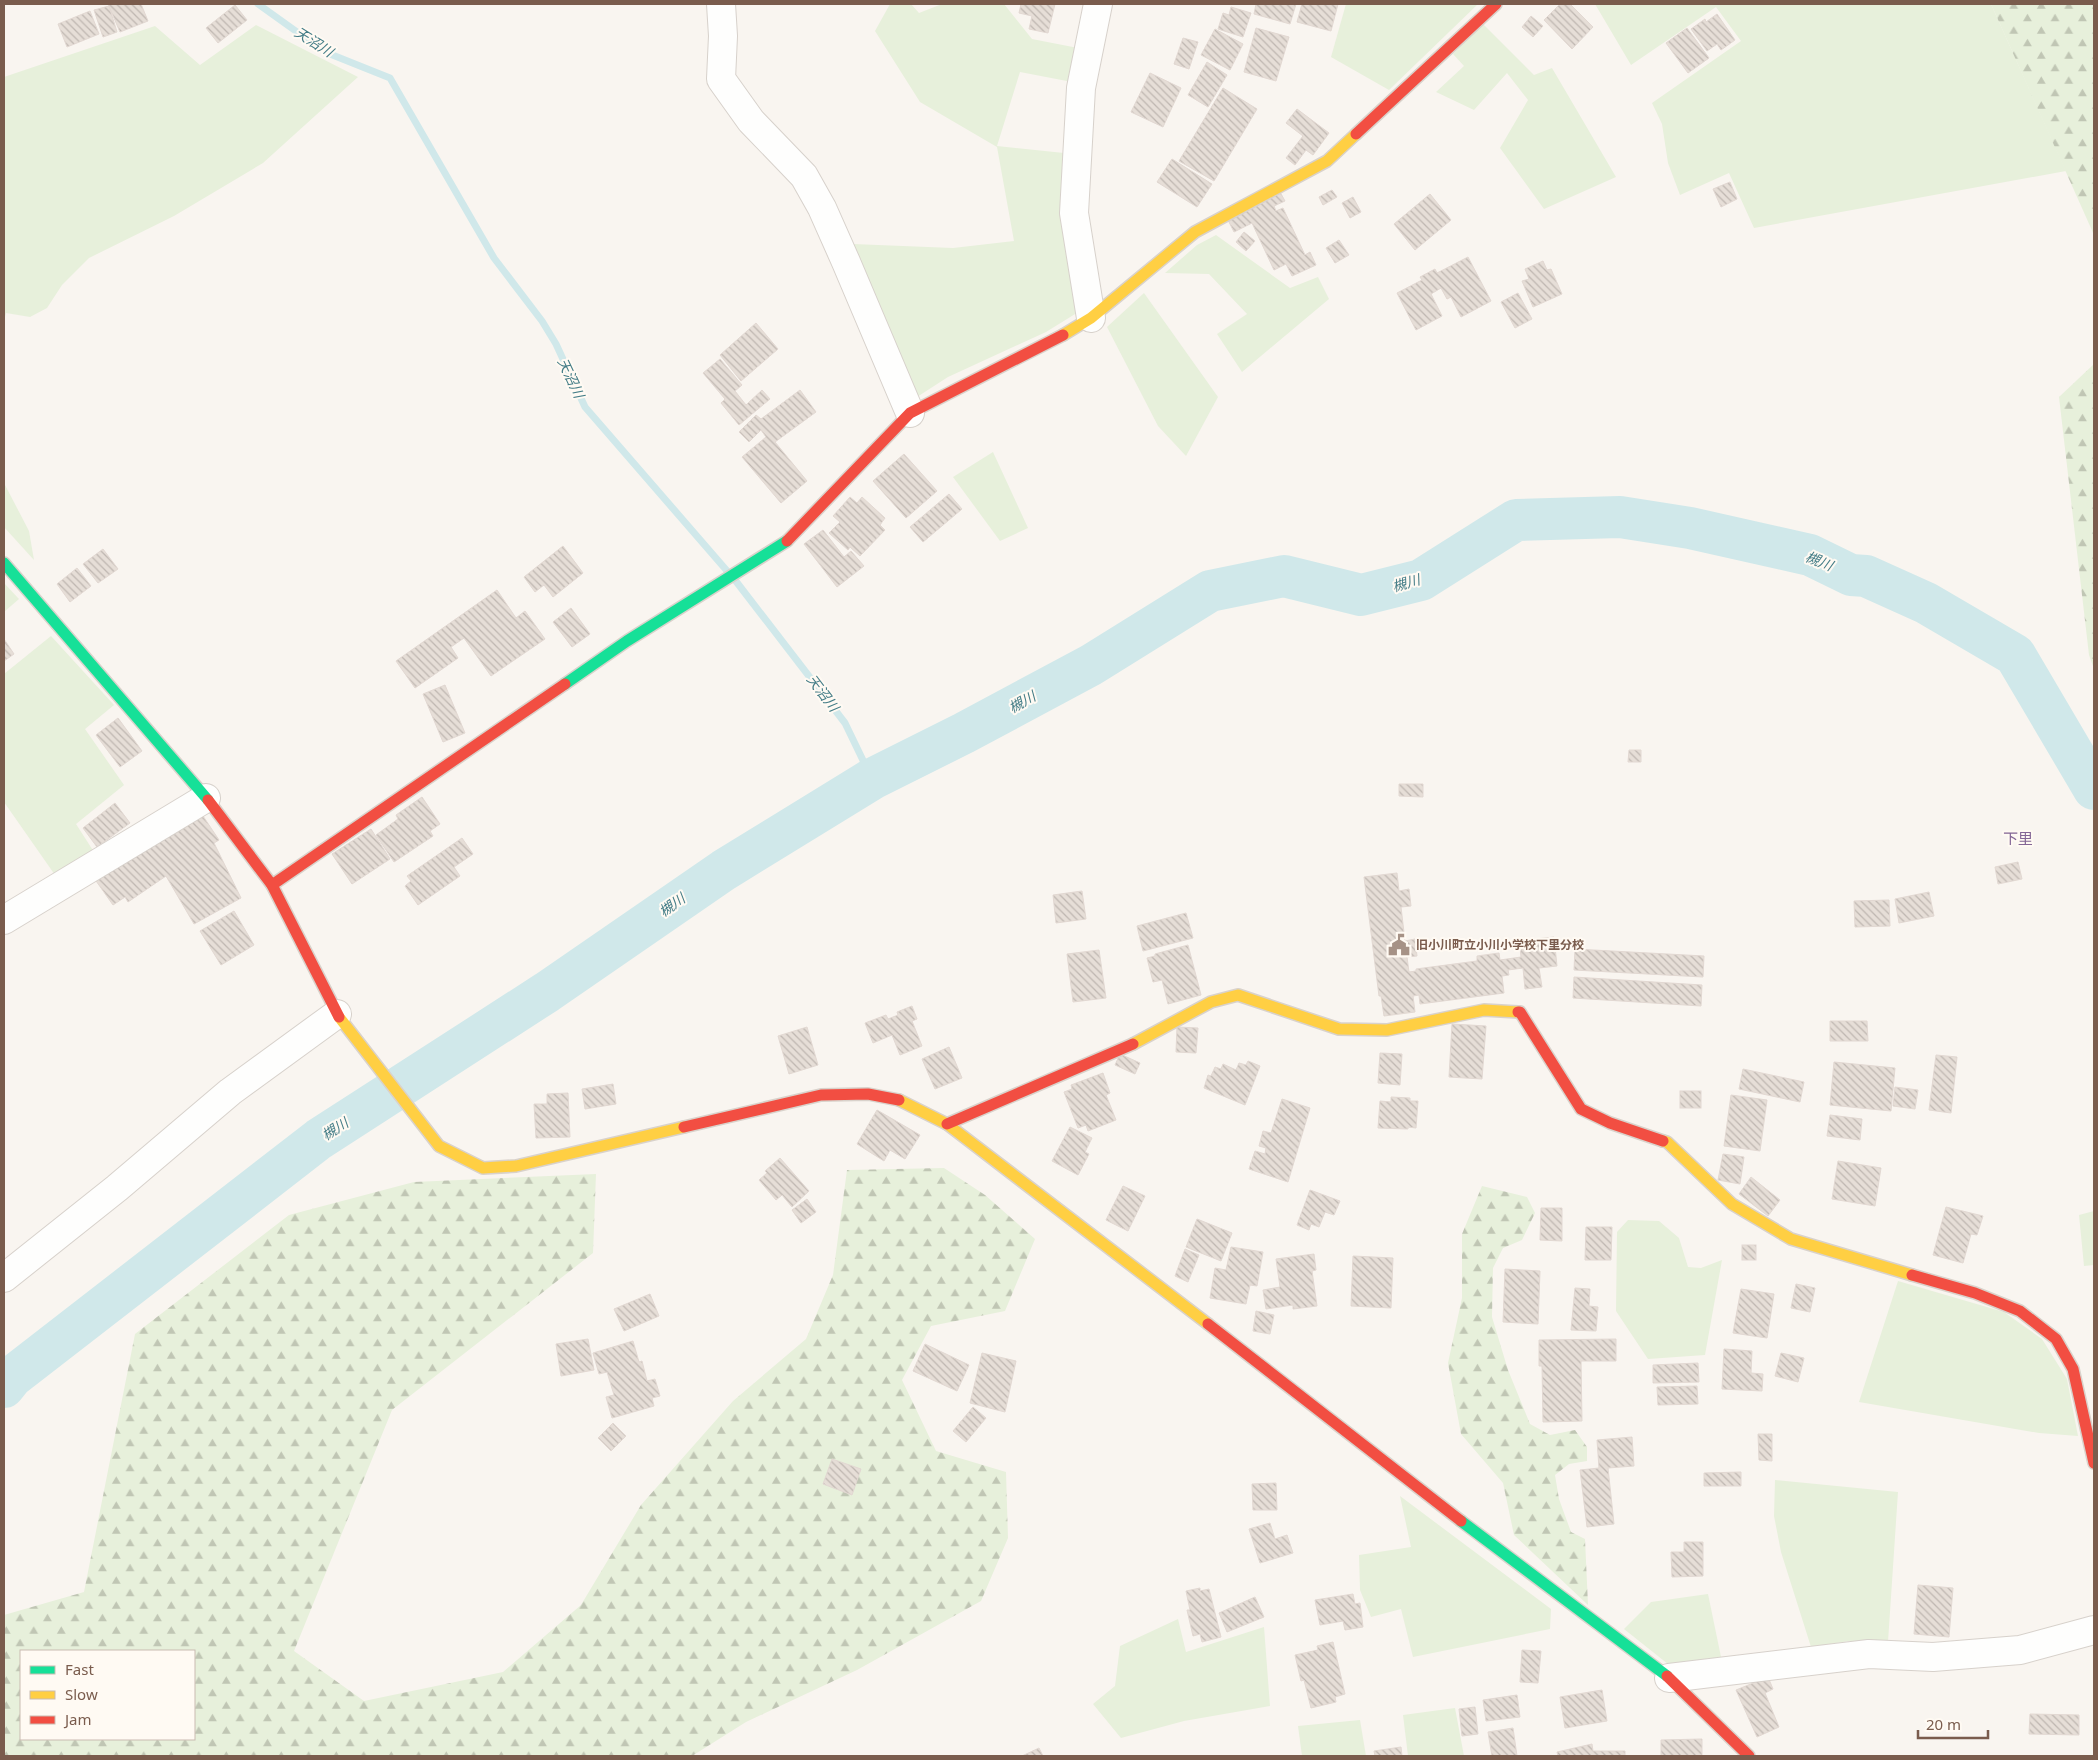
<svg xmlns="http://www.w3.org/2000/svg" width="2098" height="1760" font-family="'Noto Sans','Noto Sans JP',sans-serif">
<style>
.grass{fill:#e7f0db}
.forest{fill:url(#forest-firs);fill-rule:evenodd}
.lines{fill:none;stroke-linecap:round;stroke-linejoin:round}
.stream{stroke:#d0e8ea;stroke-width:7}
.river{stroke:#d0e8ea;stroke-width:42}
.building{fill:url(#building-back-hatch);stroke:#e2d8d2}
.street-casing{stroke:#d7d1cb;stroke-width:30}
.fast-casing{stroke:#d9d2cb;stroke-width:14}
.slow-casing{stroke:#d9d2cb;stroke-width:14}
.jam-casing{stroke:#d9d2cb;stroke-width:14}
.street{stroke:#fefefd;stroke-width:28}
.fast{stroke:#16e098;stroke-width:11}
.slow{stroke:#ffcf43;stroke-width:11}
.jam{stroke:#f24e42;stroke-width:11}
.labels{text-anchor:middle;stroke-width:4;stroke-linejoin:round;paint-order:stroke}
.poi-label{font-size:12px;font-weight:bold;fill:#7a5c4d;stroke:#fffaf3;text-anchor:start}
.water-label{font-size:14px;font-style:italic;fill:#437c86;stroke:#fffaf3}
.quarter-label{font-size:15px;fill:#846695;stroke:#fffaf3}
</style>
<defs>
<pattern id="forest-firs" width="22" height="20" patternUnits="userSpaceOnUse" patternTransform="scale(1.25)"><rect width="22" height="20" fill="#e7f0db"/><path d="M5 1l3.5 6h-7zM16 11l3.5 6h-7z" fill="#c0c6b4"/></pattern>
<pattern id="building-back-hatch" width="6" height="6" patternUnits="userSpaceOnUse" patternTransform="scale(1.25)"><rect width="6" height="6" fill="#e6ded7"/><path d="M-1 5l2 2M0 0l6 6M5-1l2 2" fill="none" stroke="#bfb7b1"/></pattern>
</defs>
<rect width="100%" height="100%" fill="#f9f5f0"/>
<!-- grass -->
<g class="grass">
<polygon points="890,4 911,4 919,13 942,4 1004,4 1032,39 1078,48 1072,82 1020,72 997,146 1064,153 1080,311 1046,332 948,377 917,397 853,244 953,248 1014,241 997,147 920,102 875,31"/>
<polygon points="1346,4 1478,4 1389,90 1331,57"/>
<polygon points="1595,4 1991,4 2066,171 1754,228 1729,173 1680,195 1668,163 1662,124 1652,103 1741,41 1716,7 1631,65"/>
<polygon points="1483,24 1534,75 1552,68 1616,177 1544,209 1500,148 1528,100 1507,73 1474,110 1436,92 1464,66 1453,54"/>
<polygon points="256,25 358,77 263,163 174,216 89,258 62,285 47,308 30,317 6,313 4,321 4,77 155,26 200,65"/>
<polygon points="1216,235 1290,288 1318,277 1329,299 1242,372 1217,334 1247,314 1209,274 1165,273 1197,245"/>
<polygon points="1144,293 1218,397 1186,456 1158,426 1107,327"/>
<polygon points="993,452 1028,528 1000,541 953,477"/>
<polygon points="4,483 29,531 34,560 4,527"/>
<polygon points="4,583 19,599 4,612"/>
<polygon points="51,636 114,705 85,729 124,785 76,824 94,852 55,875 4,802 4,674"/>
<polygon points="2094,1211 2094,1265 2084,1266 2079,1215"/>
<polygon points="1628,1220 1659,1221 1679,1238 1688,1267 1701,1268 1722,1260 1705,1355 1648,1359 1616,1311 1617,1232"/>
<polygon points="1898,1281 2004,1312 2042,1339 2067,1379 2078,1436 2039,1433 1859,1402"/>
<polygon points="1775,1480 1898,1492 1888,1642 1849,1641 1811,1647 1781,1552 1774,1516"/>
<polygon points="1400,1496 1551,1609 1550,1629 1413,1657 1401,1609 1371,1617 1360,1590 1359,1555 1411,1547"/>
<polygon points="1708,1594 1721,1657 1668,1664 1624,1629 1651,1602"/>
<polygon points="1178,1619 1186,1652 1264,1627 1270,1706 1184,1721 1121,1738 1093,1704 1115,1686 1120,1646"/>
<polygon points="1455,1708 1464,1756 1408,1756 1403,1715"/>
<polygon points="1360,1720 1366,1756 1302,1756 1298,1726"/>
</g>
<!-- forest -->
<g class="forest">
<polygon points="1991,4 2094,4 2094,235"/>
<polygon points="2094,364 2094,669 2089,655 2059,397"/>
<path d="M 944,1168 L 985,1195 L 1035,1239 L 1005,1311 L 931,1326 L 902,1380 L 936,1451 L 1006,1472 L 1008,1538 L 981,1601 L 857,1670 L 746,1722 L 692,1756 L 4,1756 L 4,1615 L 84,1592 L 135,1334 L 289,1215 L 414,1182 L 596,1174 L 593,1253 L 392,1410 L 294,1651 L 364,1701 L 503,1672 L 581,1605 L 641,1505 L 733,1401 L 806,1339 L 833,1275 L 847,1170 ZM 21,1651 L 194,1651 L 194,1739 L 21,1739 Z"/>
<polygon points="1482,1186 1527,1197 1535,1213 1522,1240 1503,1248 1493,1268 1492,1317 1508,1370 1530,1424 1550,1435 1575,1430 1587,1447 1587,1461 1569,1464 1555,1475 1559,1499 1571,1532 1585,1539 1588,1605 1514,1535 1503,1483 1461,1434 1448,1363 1462,1298 1462,1234"/>
</g>
<g class="lines">
<!-- stream -->
<g class="stream">
<polyline points="258,4 325,52 390,78 494,258 542,321 556,344 585,407 728,572"/>
<polyline points="735,580 845,723 872,779"/>
</g>
<!-- river -->
<polyline class="river" points="4,1387 12,1377 319,1139 547,992 724,870 872,779 964,733 1091,665 1210,591 1284,576 1361,595 1421,580 1516,520 1620,517 1690,528 1810,555 1851,575 1866,576 1926,603 2015,655 2094,789"/>
</g>
<!-- building -->
<g class="building">
<polygon points="108,4 141,4 148,21 120,32"/>
<polygon points="1021,4 1055,4 1048,33 1029,29 1032,16 1019,13"/>
<polygon points="1256,4 1296,4 1290,24 1254,14"/>
<polygon points="1302,4 1338,4 1331,31 1297,22"/>
<polygon points="1560,4 1570,4 1593,27 1572,49 1544,20"/>
<polygon points="235,5 247,20 218,43 206,28"/>
<polygon points="109,6 117,32 103,37 94,10"/>
<polygon points="1231,7 1251,13 1243,37 1218,29 1223,13 1229,15"/>
<polygon points="90,11 99,34 67,47 58,24"/>
<polygon points="1717,14 1735,40 1721,50 1717,44 1707,51 1691,29 1705,19 1706,22"/>
<polygon points="1531,16 1543,26 1533,37 1522,27"/>
<polygon points="1256,28 1289,37 1276,81 1244,72"/>
<polygon points="1687,28 1709,58 1688,73 1666,43"/>
<polygon points="1215,29 1243,44 1230,70 1201,55"/>
<polygon points="1183,38 1198,42 1189,69 1174,64"/>
<polygon points="1207,62 1227,75 1208,107 1188,95"/>
<polygon points="1150,73 1181,88 1163,127 1131,112"/>
<polygon points="1223,88 1257,109 1214,181 1179,161"/>
<polygon points="1297,109 1329,133 1313,155 1306,150 1295,165 1286,158 1303,136 1286,123"/>
<polygon points="1172,159 1212,184 1197,207 1157,182"/>
<polygon points="1730,182 1737,199 1721,207 1713,189"/>
<polygon points="1332,190 1337,197 1323,205 1319,197"/>
<polygon points="1280,192 1285,201 1274,206 1276,211 1283,208 1305,255 1310,252 1316,265 1292,276 1286,264 1274,270 1252,223 1234,232 1227,218"/>
<polygon points="1430,194 1451,220 1415,250 1394,224"/>
<polygon points="1353,197 1361,212 1350,218 1342,203"/>
<polygon points="1244,232 1255,241 1246,251 1236,242"/>
<polygon points="1339,240 1349,255 1335,263 1326,248"/>
<polygon points="1468,257 1491,301 1461,317 1451,297 1447,299 1441,288 1431,294 1442,316 1416,330 1397,293 1422,280 1420,277 1435,269 1437,273"/>
<polygon points="1543,261 1547,270 1551,269 1562,294 1533,307 1522,281 1529,279 1525,269"/>
<polygon points="1518,293 1532,319 1515,328 1501,302"/>
<polygon points="756,323 778,349 741,381 720,355"/>
<polygon points="720,359 742,385 735,391 746,405 762,390 770,399 739,425 721,403 725,399 703,373"/>
<polygon points="800,390 816,412 775,442 807,481 781,503 742,457 766,437 761,430 749,442 739,432 756,415 761,419"/>
<polygon points="904,454 937,491 906,518 873,481"/>
<polygon points="949,494 962,509 923,542 910,527"/>
<polygon points="850,497 857,503 862,497 885,518 880,525 885,530 860,556 850,547 848,550 829,533 840,522 833,516"/>
<polygon points="823,530 844,557 851,551 864,566 837,587 804,544"/>
<polygon points="563,546 583,573 553,597 544,585 535,592 524,577"/>
<polygon points="103,549 118,569 98,583 83,564"/>
<polygon points="77,568 91,586 70,602 57,584"/>
<polygon points="497,590 516,618 525,611 545,639 491,676 464,638 451,647 458,658 415,688 396,661"/>
<polygon points="571,608 590,634 572,647 553,622"/>
<polygon points="4,639 14,654 4,661"/>
<polygon points="445,685 465,733 443,742 423,694"/>
<polygon points="118,718 142,751 120,767 96,735"/>
<polygon points="1629,750 1641,750 1641,762 1628,762"/>
<polygon points="1399,784 1423,784 1423,797 1399,796"/>
<polygon points="422,797 440,824 430,831 433,836 394,862 376,835 398,819 396,815"/>
<polygon points="115,803 130,823 97,847 83,828"/>
<polygon points="197,807 219,840 214,843 241,898 194,924 166,876 128,902 125,897 113,905 94,878"/>
<polygon points="371,829 390,859 352,884 332,854"/>
<polygon points="462,838 473,854 454,867 460,876 418,905 405,886 411,881 407,876"/>
<polygon points="2018,862 2022,879 1998,884 1995,867"/>
<polygon points="1397,873 1399,891 1409,889 1411,906 1401,907 1405,941 1415,939 1417,956 1407,957 1409,972 1416,971 1416,969 1477,961 1477,956 1499,953 1500,960 1521,957 1520,947 1527,947 1526,940 1554,937 1557,966 1539,968 1542,987 1525,989 1523,968 1508,970 1509,975 1502,976 1504,993 1420,1004 1419,995 1413,996 1415,1012 1384,1016 1381,996 1379,996 1364,877"/>
<polygon points="1082,891 1086,919 1056,923 1053,895"/>
<polygon points="1929,892 1934,916 1899,923 1895,899"/>
<polygon points="1889,900 1890,926 1855,927 1854,901"/>
<polygon points="234,911 254,945 221,965 200,931"/>
<polygon points="1186,913 1193,938 1143,951 1137,926"/>
<polygon points="1188,945 1201,995 1168,1004 1162,980 1153,982 1147,958 1155,956 1155,954"/>
<polygon points="1575,949 1704,956 1703,977 1574,970"/>
<polygon points="1099,950 1106,998 1073,1002 1067,954"/>
<polygon points="1574,977 1702,985 1701,1006 1573,998"/>
<polygon points="912,1006 917,1019 912,1021 922,1046 900,1055 892,1035 873,1043 865,1023 886,1015 888,1019 898,1015 897,1012"/>
<polygon points="1830,1021 1867,1021 1868,1041 1830,1041"/>
<polygon points="1452,1024 1486,1026 1482,1079 1449,1077"/>
<polygon points="807,1027 818,1065 789,1074 778,1036"/>
<polygon points="1177,1027 1198,1028 1196,1053 1176,1052"/>
<polygon points="949,1047 962,1078 935,1089 922,1059"/>
<polygon points="1380,1053 1402,1054 1400,1085 1378,1083"/>
<polygon points="1120,1054 1140,1063 1135,1074 1115,1065"/>
<polygon points="1936,1055 1957,1057 1951,1113 1929,1110"/>
<polygon points="1248,1061 1260,1066 1245,1105 1204,1088 1208,1075 1211,1076 1215,1067 1221,1069 1223,1064 1236,1070 1239,1063 1246,1065"/>
<polygon points="1834,1062 1895,1068 1891,1111 1830,1105"/>
<polygon points="1743,1069 1804,1082 1800,1102 1739,1089"/>
<polygon points="1103,1073 1110,1093 1106,1095 1116,1120 1088,1131 1086,1125 1078,1128 1064,1092 1072,1089 1071,1085"/>
<polygon points="613,1084 616,1104 585,1109 582,1089"/>
<polygon points="1895,1087 1918,1090 1915,1109 1893,1106"/>
<rect x="1680" y="1091" width="21" height="17"/>
<polygon points="568,1093 570,1137 536,1138 534,1104 547,1104 547,1094"/>
<polygon points="1731,1095 1767,1100 1760,1151 1724,1146"/>
<polygon points="1391,1097 1410,1098 1410,1101 1418,1101 1416,1128 1408,1127 1408,1129 1378,1128 1380,1101 1391,1102"/>
<polygon points="1282,1099 1310,1108 1288,1182 1249,1169 1255,1151 1265,1154 1266,1148 1259,1146 1263,1131 1271,1133"/>
<polygon points="877,1110 920,1135 905,1159 890,1150 884,1161 857,1144"/>
<polygon points="1830,1115 1862,1119 1860,1140 1827,1136"/>
<polygon points="1070,1127 1092,1138 1085,1152 1089,1154 1078,1175 1052,1161"/>
<polygon points="1723,1154 1744,1157 1740,1184 1718,1180"/>
<polygon points="780,1158 809,1191 792,1207 782,1195 776,1200 759,1180 767,1173 765,1171"/>
<polygon points="1838,1161 1881,1168 1875,1206 1832,1199"/>
<polygon points="1751,1177 1780,1200 1768,1216 1739,1194"/>
<polygon points="1123,1186 1145,1196 1128,1231 1106,1220"/>
<polygon points="1310,1190 1340,1201 1334,1215 1325,1212 1319,1227 1311,1224 1309,1230 1297,1225"/>
<polygon points="807,1199 816,1212 801,1223 792,1210"/>
<polygon points="1946,1207 1983,1216 1977,1235 1971,1234 1963,1263 1933,1255"/>
<polygon points="1541,1208 1562,1208 1562,1241 1540,1240"/>
<polygon points="1197,1219 1232,1233 1221,1261 1186,1247"/>
<polygon points="1586,1227 1612,1227 1611,1260 1585,1260"/>
<rect x="1742" y="1245" width="14" height="15"/>
<polygon points="1231,1247 1263,1252 1257,1286 1250,1285 1246,1304 1210,1298 1215,1268 1226,1270"/>
<polygon points="1185,1249 1199,1255 1188,1282 1175,1276"/>
<polygon points="1314,1254 1316,1270 1312,1271 1317,1306 1293,1309 1293,1305 1266,1309 1263,1290 1280,1287 1276,1259"/>
<polygon points="1353,1256 1393,1258 1391,1308 1351,1306"/>
<polygon points="1505,1269 1540,1271 1538,1324 1503,1322"/>
<polygon points="1796,1284 1815,1288 1810,1312 1791,1308"/>
<polygon points="1575,1288 1590,1289 1589,1306 1598,1307 1596,1331 1571,1330"/>
<polygon points="1741,1289 1774,1294 1767,1338 1733,1333"/>
<polygon points="650,1294 659,1316 624,1331 614,1309"/>
<polygon points="1256,1311 1274,1315 1270,1334 1253,1331"/>
<polygon points="588,1339 594,1370 561,1376 556,1344"/>
<polygon points="1616,1339 1616,1361 1581,1361 1582,1421 1543,1422 1542,1366 1539,1366 1539,1340"/>
<polygon points="633,1341 639,1362 642,1361 647,1381 655,1379 660,1396 652,1398 654,1406 612,1418 606,1397 614,1395 607,1372 599,1374 593,1353"/>
<polygon points="925,1344 969,1365 957,1391 913,1371"/>
<polygon points="1724,1349 1752,1351 1751,1373 1763,1374 1762,1391 1722,1389"/>
<polygon points="982,1353 1016,1361 1005,1412 970,1403"/>
<polygon points="1781,1353 1804,1358 1798,1382 1775,1376"/>
<polygon points="1698,1363 1699,1382 1653,1383 1653,1365"/>
<polygon points="1697,1386 1698,1404 1658,1405 1657,1387"/>
<polygon points="973,1407 986,1418 966,1442 953,1431"/>
<polygon points="613,1423 626,1436 611,1451 598,1438"/>
<polygon points="1758,1434 1772,1434 1772,1461 1759,1460"/>
<polygon points="1632,1437 1634,1466 1608,1468 1614,1524 1587,1527 1580,1470 1599,1468 1597,1440"/>
<polygon points="832,1459 861,1469 852,1495 823,1484"/>
<polygon points="1741,1472 1741,1486 1704,1486 1704,1473"/>
<polygon points="1276,1483 1277,1510 1253,1510 1252,1484"/>
<polygon points="1270,1523 1275,1539 1287,1535 1293,1553 1260,1563 1249,1529"/>
<polygon points="1684,1542 1703,1542 1703,1576 1672,1577 1671,1552 1684,1552"/>
<polygon points="1918,1585 1953,1588 1949,1637 1914,1634"/>
<polygon points="1200,1588 1200,1591 1209,1589 1221,1637 1202,1642 1200,1634 1193,1636 1187,1610 1190,1610 1186,1591"/>
<polygon points="1353,1594 1355,1604 1360,1603 1363,1627 1345,1630 1343,1621 1320,1625 1315,1600"/>
<polygon points="1255,1597 1264,1617 1227,1632 1219,1613"/>
<polygon points="1333,1642 1345,1694 1335,1697 1336,1702 1311,1708 1304,1680 1301,1681 1295,1655 1318,1650 1317,1646"/>
<polygon points="1522,1650 1541,1651 1538,1683 1520,1682"/>
<polygon points="1768,1677 1773,1689 1765,1693 1779,1727 1757,1737 1736,1690"/>
<polygon points="1602,1690 1607,1721 1565,1728 1560,1697"/>
<polygon points="1517,1695 1520,1717 1486,1721 1483,1700"/>
<polygon points="1475,1707 1478,1734 1462,1736 1459,1709"/>
<polygon points="2030,1714 2079,1715 2079,1735 2029,1734"/>
<polygon points="1513,1728 1517,1756 1492,1756 1488,1732"/>
<polygon points="1702,1739 1702,1756 1661,1756 1661,1740"/>
<polygon points="1592,1744 1593,1751 1625,1751 1625,1756 1558,1756 1557,1752"/>
<polygon points="1401,1747 1402,1756 1375,1756 1374,1751"/>
<polygon points="1039,1748 1043,1756 1022,1756"/>
</g>
<g class="lines">
<!-- street casing -->
<g class="street-casing">
<g id="street">
<polyline points="721,4 723,36 721,79 751,121 804,176 822,208 846,262 910,413"/>
<polyline points="1091,318 1074,213 1081,88 1098,4"/>
<polyline points="4,920 206,798"/>
<polyline points="4,1278 117,1188 230,1092 337,1014"/>
<polyline points="1669,1678 1869,1654 1933,1657 2020,1650 2094,1630"/>
</g>
</g>
<!-- fast casing -->
<g class="fast-casing">
<g id="fast">
<polyline points="4,563 208,800"/>
<polyline points="565,684 627,641 787,541"/>
<polyline points="1461,1521 1667,1676"/>
</g>
</g>
<!-- slow casing -->
<g class="slow-casing">
<g id="slow">
<polyline points="1063,335 1091,318 1195,232 1327,161 1356,134"/>
<polyline points="339,1017 439,1146 483,1168 516,1166 684,1127"/>
<polyline points="1133,1044 1211,1002 1238,995 1339,1029 1387,1030 1484,1010 1518,1012"/>
<polyline points="899,1100 947,1124 1208,1324"/>
<polyline points="1663,1141 1667,1142 1732,1204 1791,1239 1912,1275"/>
</g>
</g>
<!-- jam casing -->
<g class="jam-casing">
<g id="jam">
<polyline points="1356,134 1496,4"/>
<polyline points="787,541 910,413 1063,335"/>
<polyline points="208,800 272,885 339,1017"/>
<polyline points="272,885 565,684"/>
<polyline points="1518,1012 1520,1012 1581,1109 1610,1123 1663,1141"/>
<polyline points="947,1124 1133,1044"/>
<polyline points="684,1127 821,1095 868,1094 899,1100"/>
<polyline points="1912,1275 1975,1293 2020,1311 2056,1339 2073,1369 2094,1463"/>
<polyline points="1208,1324 1461,1521"/>
<polyline points="1667,1676 1749,1756"/>
</g>
</g>
<!-- street -->
<use href="#street" class="street"/>
<!-- fast -->
<use href="#fast" class="fast"/>
<!-- slow -->
<use href="#slow" class="slow"/>
<!-- jam -->
<use href="#jam" class="jam"/>
</g>
<!-- icons -->
<defs>
<g id="civic-bare" transform="scale(1.725)"><path d="M-.6-6.5H3V-4.5H.6V-3L4-1V1h2V6H-6V1h2V-1L-.6-3ZM-1.2 2.5V6h2.4V2.5Z" fill="#a69286" stroke="#fffaf3" stroke-width="2.5" paint-order="stroke"/></g>
</defs>
<g fill-rule="evenodd">
<use href="#civic-bare" x="1399" y="945"/>
</g>
<g class="labels">
<!-- poi labels -->
<g class="poi-label">
<text x="1416" y="949">旧小川町立小川小学校下里分校</text>
</g>
<!-- water labels -->
<g class="water-label">
<text transform="translate(314 42) rotate(32)" y="5">天沼川</text>
<text transform="translate(571 378) rotate(65)" y="5">天沼川</text>
<text transform="translate(1819 561) rotate(22)" y="5">槻川</text>
<text transform="translate(1406 583) rotate(-16)" y="5">槻川</text>
<text transform="translate(823 693) rotate(53)" y="5">天沼川</text>
<text transform="translate(1022 702) rotate(-29)" y="5">槻川</text>
<text transform="translate(672 905) rotate(-35)" y="5">槻川</text>
<text transform="translate(335 1129) rotate(-33)" y="5">槻川</text>
</g>
<!-- quarter labels -->
<g class="quarter-label">
<text x="2018" y="844">下里</text>
</g>
</g>
<!-- border -->
<rect width="2098" height="1760" fill="none" stroke="#7a5c4d" stroke-width="10"/>
<!-- legend -->
<rect x="20" y="1650" width="175" height="90" fill="#fffaf3" stroke="#cabbb1"/>
<rect x="30" y="1666" width="25" height="8" fill="#16e098" stroke="#cabbb1"/>
<text x="65" y="1675" font-size="15" fill="#7a5c4d">Fast</text>
<rect x="30" y="1691" width="25" height="8" fill="#ffcf43" stroke="#cabbb1"/>
<text x="65" y="1700" font-size="15" fill="#7a5c4d">Slow</text>
<rect x="30" y="1716" width="25" height="8" fill="#f24e42" stroke="#cabbb1"/>
<text x="65" y="1725" font-size="15" fill="#7a5c4d">Jam</text>
<!-- scale -->
<path d="M1918 1730v8h70v-8" fill="none" stroke="#7a5c4d" stroke-width="2.5"/>
<text x="1926" y="1730" font-size="15" fill="#7a5c4d" stroke="#fffaf3" stroke-width="4" paint-order="stroke">20 m</text>
</svg>
